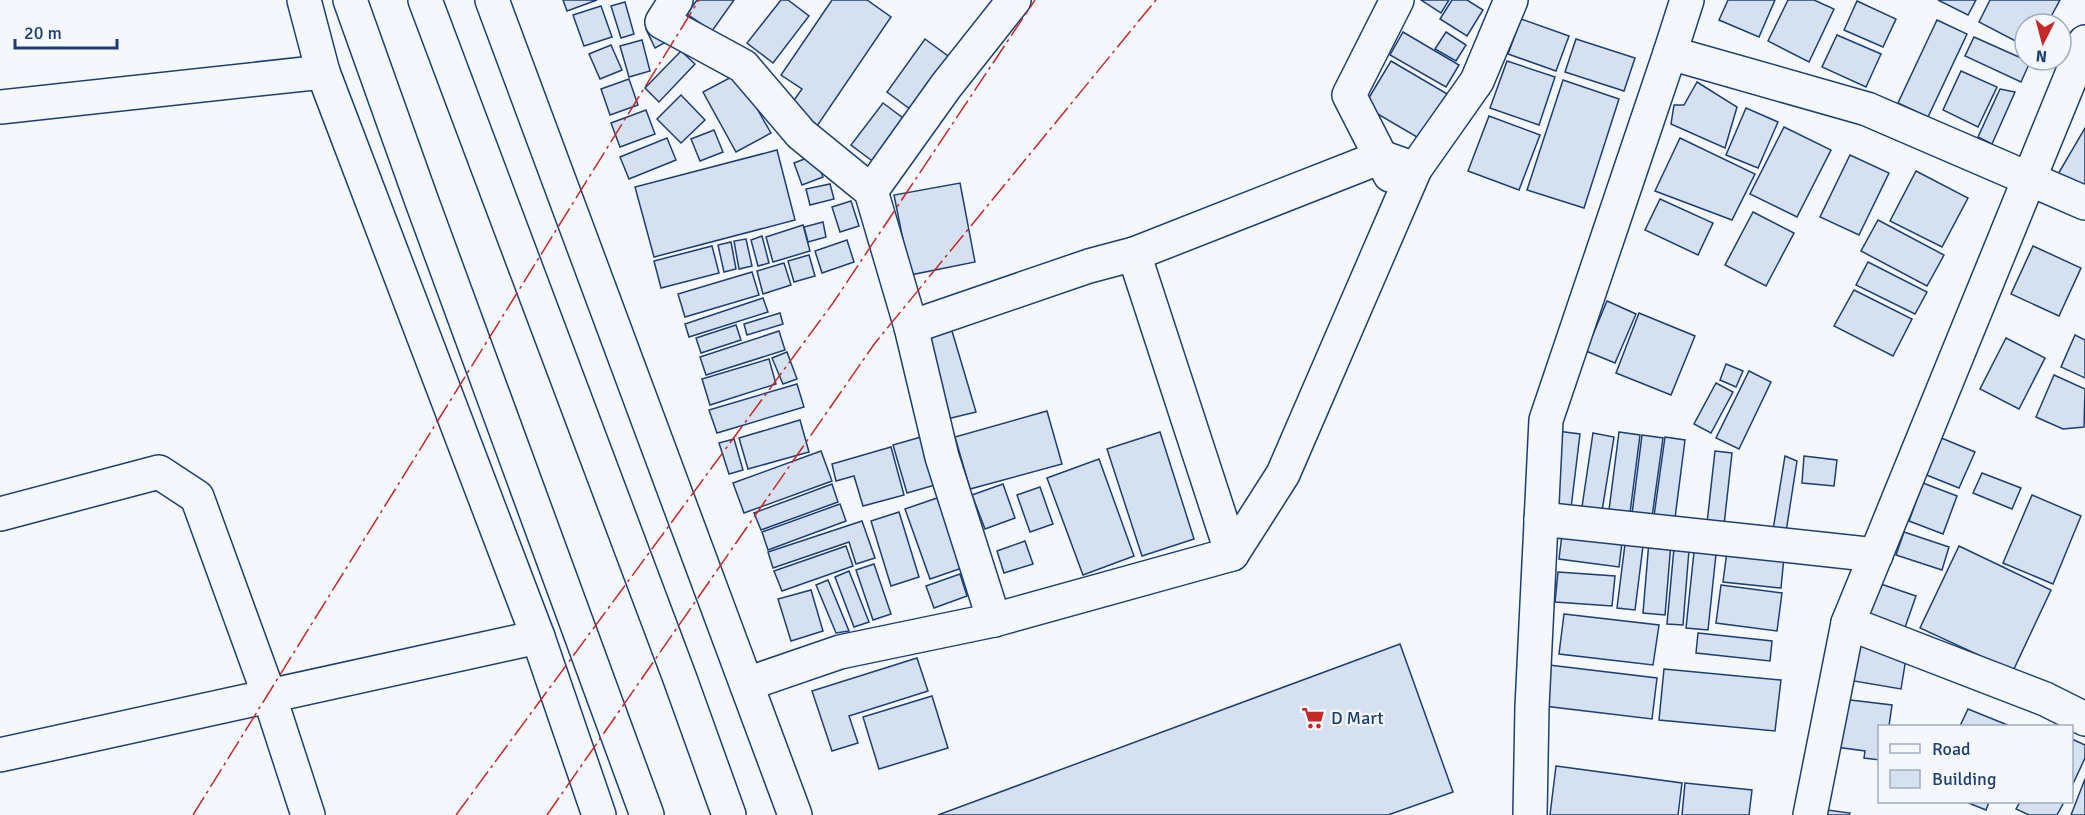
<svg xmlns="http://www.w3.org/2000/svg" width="2085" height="815" font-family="Signika,sans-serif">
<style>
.building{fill:#d5e0f0;stroke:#1d3f73;stroke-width:1.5}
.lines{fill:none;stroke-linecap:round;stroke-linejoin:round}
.minor-casing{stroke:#1d3f73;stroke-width:36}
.highway-casing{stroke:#1d3f73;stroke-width:36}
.minor{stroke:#f4f7fb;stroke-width:33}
.highway{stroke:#f4f7fb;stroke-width:33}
.power{stroke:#c62828;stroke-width:1.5;stroke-dasharray:21 4.5 3 4.5;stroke-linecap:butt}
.labels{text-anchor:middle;stroke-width:4.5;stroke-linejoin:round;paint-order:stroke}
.poi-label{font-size:18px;fill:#1d3f73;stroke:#f4f7fb;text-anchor:start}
</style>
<rect width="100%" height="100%" fill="#f4f7fb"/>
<!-- building -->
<g class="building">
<polygon points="563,0 597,0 567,11"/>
<polygon points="697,0 734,0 712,31 687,14"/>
<polygon points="781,0 788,0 809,16 773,63 747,43"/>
<polygon points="832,0 867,0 891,17 815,129 787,110 802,89 781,75"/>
<polygon points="1421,0 1449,0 1441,13"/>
<polygon points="1452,0 1467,0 1483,10 1467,36 1440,19"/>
<polygon points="1728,0 1775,0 1759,37 1719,20"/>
<polygon points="1788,0 1814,0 1834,9 1809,62 1768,41"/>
<polygon points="1938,0 1976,0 1968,15"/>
<polygon points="1990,0 2060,0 2047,24 2025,24 2025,46 1979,22"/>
<polygon points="1857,1 1896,19 1883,47 1844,30"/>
<polygon points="625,2 634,34 621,38 611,6"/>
<polygon points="601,6 612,37 584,46 573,15"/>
<polygon points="1521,19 1569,36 1556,71 1508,54"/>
<polygon points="1937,20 1967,34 1928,117 1898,103"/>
<polygon points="657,24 666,42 655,48 646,29"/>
<polygon points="1403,32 1459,65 1446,87 1390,55"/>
<polygon points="1446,32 1466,45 1456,61 1435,49"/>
<polygon points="1837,35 1881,54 1866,87 1822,67"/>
<polygon points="1974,37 2030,62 2021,82 1965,56"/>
<polygon points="925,39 952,59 914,112 887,92"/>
<polygon points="1576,39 1635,58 1624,91 1565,72"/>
<polygon points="642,40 650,71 629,77 620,46"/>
<polygon points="611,45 622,70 600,79 589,54"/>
<polygon points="681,51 695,64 659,102 645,88"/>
<polygon points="1391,61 1449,95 1422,140 1364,106"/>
<polygon points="1507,61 1555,77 1539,125 1490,108"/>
<polygon points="1961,71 1997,87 1978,127 1943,110"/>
<polygon points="737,74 771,133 736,152 703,92"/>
<polygon points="629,79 638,105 610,115 601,89"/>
<polygon points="1563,80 1619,99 1584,208 1527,190"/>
<polygon points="1697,82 1737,107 1725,148 1671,124 1674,105 1684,105"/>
<polygon points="2000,89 2015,92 1992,144 1978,137"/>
<polygon points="681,95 705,120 681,143 657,119"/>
<polygon points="883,103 907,121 875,163 851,145"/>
<polygon points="1746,108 1778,122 1758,168 1726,155"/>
<polygon points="646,110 655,134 620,147 611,123"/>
<polygon points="1489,116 1540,135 1519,190 1468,171"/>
<polygon points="1784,127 1831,150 1797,217 1750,194"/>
<polygon points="2085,128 2085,199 2054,181"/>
<polygon points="714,130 723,152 700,161 691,139"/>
<polygon points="667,138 676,160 629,179 620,157"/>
<polygon points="1680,138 1755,174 1732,220 1655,191"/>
<polygon points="777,150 795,220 654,257 635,187"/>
<polygon points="815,155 823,177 802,185 794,163"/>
<polygon points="1850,155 1889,173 1859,235 1820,217"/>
<polygon points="1916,171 1968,198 1942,247 1890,221"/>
<polygon points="960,183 975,262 910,275 894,195"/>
<polygon points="830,184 834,199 810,205 806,189"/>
<polygon points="1660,199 1713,223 1698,255 1645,230"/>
<polygon points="851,201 859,226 840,232 832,207"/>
<polygon points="1753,212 1794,233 1766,286 1725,265"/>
<polygon points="1878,220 1944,255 1927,286 1861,251"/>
<polygon points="823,222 826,237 808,242 804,227"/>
<polygon points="803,225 810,251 773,262 766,237"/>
<polygon points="762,236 769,263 758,266 751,240"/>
<polygon points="746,239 752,266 739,269 734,241"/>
<polygon points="847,240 854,262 822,273 815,251"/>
<polygon points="731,242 736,269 724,272 718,245"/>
<polygon points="712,246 719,273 661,288 654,261"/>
<polygon points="2033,246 2081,268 2059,316 2011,294"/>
<polygon points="809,255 815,276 794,282 788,261"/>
<polygon points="1868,262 1927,292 1915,314 1856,285"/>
<polygon points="784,263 791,285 763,294 757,271"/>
<polygon points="752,272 759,295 685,317 678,294"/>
<polygon points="1854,290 1912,319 1893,356 1834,326"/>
<polygon points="763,298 768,312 689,337 685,324"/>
<polygon points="1607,301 1636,314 1615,363 1586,351"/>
<polygon points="780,313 783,324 747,335 744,324"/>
<polygon points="1639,313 1695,336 1671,395 1616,373"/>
<polygon points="736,325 741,340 701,353 696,338"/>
<polygon points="779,331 785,350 706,375 700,357"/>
<polygon points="952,331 976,412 947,419 925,338"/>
<polygon points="2075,335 2085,340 2085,378 2061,367"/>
<polygon points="2006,338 2045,358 2019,409 1980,389"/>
<polygon points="787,352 797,379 783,384 772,358"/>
<polygon points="769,359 776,384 710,405 702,379"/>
<polygon points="1726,364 1743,371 1736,387 1720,380"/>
<polygon points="1749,371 1771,382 1739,449 1716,438"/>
<polygon points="2054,375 2085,389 2084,427 2063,429 2036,417"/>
<polygon points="1716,383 1733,392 1711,433 1694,424"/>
<polygon points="797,384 804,407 717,433 709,410"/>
<polygon points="1047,411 1062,464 970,489 955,437"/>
<polygon points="800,420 809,452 748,469 739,438"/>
<polygon points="1557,431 1580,434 1571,508 1548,505"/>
<polygon points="1160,432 1194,539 1142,556 1107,449"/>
<polygon points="1619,432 1640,435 1630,513 1609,510"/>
<polygon points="1593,433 1614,437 1602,511 1582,507"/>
<polygon points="1642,435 1663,438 1652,517 1632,514"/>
<polygon points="921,437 935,485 907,493 893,445"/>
<polygon points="1665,437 1685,440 1675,518 1654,516"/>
<polygon points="1939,437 1975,452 1959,488 1924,474"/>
<polygon points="734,439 743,470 729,474 719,443"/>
<polygon points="891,447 904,495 863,506 854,476 836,481 832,464"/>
<polygon points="821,451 832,481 744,513 733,483"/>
<polygon points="1715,451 1732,453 1724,525 1707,523"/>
<polygon points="1785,456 1797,461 1786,532 1773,530"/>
<polygon points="1804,456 1837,460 1834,486 1802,483"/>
<polygon points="1099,459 1134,556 1083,575 1047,478"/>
<polygon points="1982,473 2021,488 2012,509 1973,493"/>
<polygon points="1923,483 1957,496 1943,534 1909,521"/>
<polygon points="832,484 838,502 761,530 754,513"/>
<polygon points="1003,484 1015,518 985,529 972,495"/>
<polygon points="1040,487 1053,524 1030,532 1017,495"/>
<polygon points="2032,495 2081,516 2053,584 2003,563"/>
<polygon points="937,498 962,568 930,579 905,509"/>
<polygon points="840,504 846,521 768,550 762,532"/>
<polygon points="899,512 919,577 891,586 871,521"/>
<polygon points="862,521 875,558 856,564 849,542 773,568 768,552"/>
<polygon points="1563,526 1623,534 1619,567 1559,559"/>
<polygon points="1904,532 1949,547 1942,570 1896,555"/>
<polygon points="1626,536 1644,538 1635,610 1617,608"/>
<polygon points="1025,541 1033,564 1004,573 997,551"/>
<polygon points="1649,541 1671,543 1665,615 1643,613"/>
<polygon points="846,546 853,566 782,591 774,571"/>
<polygon points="1959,546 2051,590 2013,671 1920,628"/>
<polygon points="1674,548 1689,550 1683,625 1667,624"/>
<polygon points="1727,551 1784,557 1781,588 1723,582"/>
<polygon points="1694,552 1716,554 1708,630 1686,628"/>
<polygon points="874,564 891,614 873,620 856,570"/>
<polygon points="849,571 869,622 854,627 835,577"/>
<polygon points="1558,572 1615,576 1612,606 1555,602"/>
<polygon points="960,574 967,596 934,608 926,586"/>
<polygon points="828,580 849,631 836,633 816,585"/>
<polygon points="1872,581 1916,596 1903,633 1860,619"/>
<polygon points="1721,585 1782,593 1777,631 1716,623"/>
<polygon points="811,590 823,631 791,641 778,599"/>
<polygon points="1564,614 1659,625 1653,665 1559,654"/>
<polygon points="1698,633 1772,641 1770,661 1696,653"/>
<polygon points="1849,642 1907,652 1901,689 1842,679"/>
<polygon points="1400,644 1453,792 1388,815 938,815"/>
<polygon points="917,658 928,691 849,716 858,743 832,751 812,691"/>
<polygon points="1549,665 1657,678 1652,719 1544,706"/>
<polygon points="1664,669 1781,680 1775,731 1659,720"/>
<polygon points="932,696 948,748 879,769 863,717"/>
<polygon points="1842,699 1892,705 1889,726 1880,726 1880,760 1864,758 1865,751 1836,747"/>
<polygon points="1968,709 2010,726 1960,726"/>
<polygon points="2072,739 2085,745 2085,758 2072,786"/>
<polygon points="1556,766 1682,783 1678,815 1550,815"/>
<polygon points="2085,779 2085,815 2071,815"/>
<polygon points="1685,783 1752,790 1749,815 1682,815"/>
<polygon points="1966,802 1989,802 1986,810"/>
<polygon points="2020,802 2064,802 2057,815 2029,815 2016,809"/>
<polygon points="1827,810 1850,813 1849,815 1826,815"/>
</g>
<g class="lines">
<!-- minor casing -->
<g class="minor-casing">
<g id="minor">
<polyline points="304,0 323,72 538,637 599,815"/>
<polyline points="492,0 795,815"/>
<polyline points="676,0 662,22 743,66 801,134 871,191 911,327 942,457 994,620 840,652 747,684"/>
<polyline points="1670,53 1687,0"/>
<polyline points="0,107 323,72"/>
<polyline points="1390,175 1349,95 1397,0"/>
<polyline points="871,191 946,86 1014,0"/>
<polyline points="1134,254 1232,554"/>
<polyline points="911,327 1089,266 1134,254 1381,157 1415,169"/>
<polyline points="0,514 159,472 197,497 269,695 308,815"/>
<polyline points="1541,519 1876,555"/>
<polyline points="994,620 1232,554 1283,474 1415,169 1477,81 1511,0"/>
<polyline points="1848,623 2045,699 2085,719"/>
<polyline points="0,755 538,637"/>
<polyline points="1530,815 1532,707 1546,420 1670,53 1867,109 2085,203"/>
<polyline points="1810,815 1848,623 2085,42"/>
</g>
</g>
<!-- highway casing -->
<g class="highway-casing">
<g id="highway">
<polyline points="350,0 421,199 647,815"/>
<polyline points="425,0 679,676 729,815"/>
</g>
</g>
<!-- minor -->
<use href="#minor" class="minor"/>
<!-- highway -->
<use href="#highway" class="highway"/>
<!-- power -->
<g class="power">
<polyline points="193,815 699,0"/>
<polyline points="456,815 833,303 1035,0"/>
<polyline points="547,815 875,343 1156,0"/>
</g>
</g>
<!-- icons -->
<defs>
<g id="supermarket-bare" transform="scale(1.8)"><path d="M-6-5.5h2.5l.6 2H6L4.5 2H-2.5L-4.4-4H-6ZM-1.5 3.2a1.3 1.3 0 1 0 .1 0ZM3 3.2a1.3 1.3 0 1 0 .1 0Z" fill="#c62828" stroke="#f4f7fb" stroke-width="2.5" paint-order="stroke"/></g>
</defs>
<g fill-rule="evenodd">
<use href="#supermarket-bare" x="1313" y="718"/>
</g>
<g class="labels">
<!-- poi labels -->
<g class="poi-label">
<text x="1331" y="724">D Mart</text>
</g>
</g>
<!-- legend -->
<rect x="1878" y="725" width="195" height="78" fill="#f4f7fb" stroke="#9eadc5" stroke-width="1.5"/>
<rect x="1890" y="744" width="30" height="9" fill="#f4f7fb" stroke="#9eadc5" stroke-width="1.5"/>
<text x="1932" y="755" font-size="18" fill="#1d3f73">Road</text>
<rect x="1890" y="770" width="30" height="18" fill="#d5e0f0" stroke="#9eadc5" stroke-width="1.5"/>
<text x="1932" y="785" font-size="18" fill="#1d3f73">Building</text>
<!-- north arrow -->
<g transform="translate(2043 42) rotate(186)"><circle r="28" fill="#f4f7fb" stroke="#9eadc5" stroke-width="1.5"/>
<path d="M0-4.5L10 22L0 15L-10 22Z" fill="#c62828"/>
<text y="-9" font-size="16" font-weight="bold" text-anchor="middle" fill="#1d3f73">N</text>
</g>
<!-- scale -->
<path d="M15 39v9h102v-9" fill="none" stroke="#1d3f73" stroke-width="3"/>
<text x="24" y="39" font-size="18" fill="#1d3f73" stroke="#f4f7fb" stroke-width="4.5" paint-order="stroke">20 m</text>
</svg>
